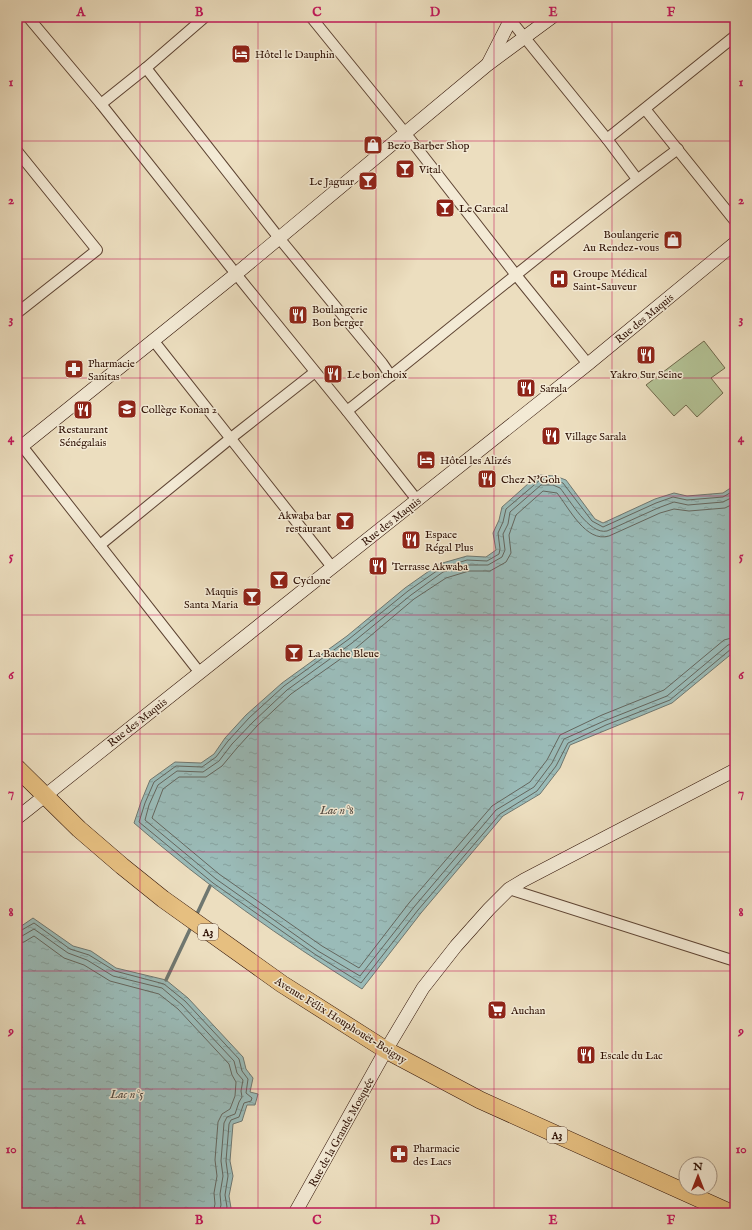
<svg xmlns="http://www.w3.org/2000/svg" width="752" height="1230" font-family="'IM FELL English',serif">
<style>
.grass{fill:#b3c295;stroke:#70694c}
.water{fill:url(#water-ripples);stroke:#6f7770}
.lines{fill:none;stroke-linecap:round;stroke-linejoin:round}
.shore{stroke:#64665e;stroke-width:1}
.stream{stroke:#6f7770;stroke-width:3.5}
.street-casing{stroke:#5e4433;stroke-width:12}
.secondary-casing{stroke:#2e1004;stroke-width:14}
.highway-casing{stroke:#2e1004;stroke-width:18}
.street{stroke:#f3ead5;stroke-width:10}
.secondary{stroke:#f3ead5;stroke-width:13}
.highway{stroke:#e6bf80;stroke-width:17}
.grid{fill:none;stroke:#c2185b;stroke-width:1;stroke-opacity:0.55}
.labels{text-anchor:middle;stroke-width:3;stroke-linejoin:round;paint-order:stroke}
.shield{fill:#f3ead5;stroke:#695143;stroke-width:1}
.shield-label{font-size:10px;font-weight:bold;fill:#2e1004}
.poi-label{font-size:11px;fill:#2e1004;stroke:#f3ead5;text-anchor:start}
.street-label{font-size:11px;fill:#2e1004;stroke:#f3ead5}
.water-label{font-size:12px;font-style:italic;fill:#544c43;stroke:#f3ead5}
.neatline{fill:none;stroke:#c2185b;stroke-width:1.5}
.grid-label{font-size:13px;text-anchor:middle;font-weight:bold;fill:#c2185b}
</style>
<defs>
<pattern id="water-ripples" width="26" height="14" patternUnits="userSpaceOnUse"><rect width="26" height="14" fill="#9abbb8"/><path d="M2 4q2-2 4 0t4 0M15 11q2-2 4 0t4 0" fill="none" stroke="#85a09d"/></pattern>
</defs>
<rect width="100%" height="100%" fill="#ecdebf"/>
<filter id="stains"><feTurbulence type="fractalNoise" baseFrequency=".005" numOctaves="4"/><feColorMatrix values="0 0 0 0 .2 0 0 0 0 .09 0 0 0 0 .02 0 0 0 .5 -.17"/></filter>
<radialGradient id="worn" r=".72"><stop offset=".6" stop-color="#630" stop-opacity="0"/><stop offset="1" stop-color="#630" stop-opacity=".3"/></radialGradient>
<!-- grass -->
<polygon class="grass" points="704,341 725,368 711,378 723,393 697,417 686,405 674,416 646,385"/>
<!-- water -->
<g class="water">
<path d="M 538,475 L 555,476 L 566,480 L 595,519 L 603,523 L 655,499 L 674,493 L 687,496 L 723,493 L 735,485 L 735,651 L 672,703 L 570,745 L 560,768 L 540,794 L 503,816 L 421,913 L 362,989 C 282,939 205,885 134,823 L 141,802 L 150,780 L 175,762 L 201,763 L 214,754 L 225,738 L 246,715 L 282,683 L 347,636 L 405,588 L 439,564 L 467,556 L 486,557 L 496,550 L 493,533 L 499,520 L 502,507 Z"/>
<polygon points="33,918 73,946 91,951 116,968 166,980 188,998 243,1057 246,1069 253,1078 250,1092 258,1094 255,1105 247,1105 242,1121 233,1124 230,1161 233,1176 229,1196 231,1208 227,1213 216,1213 213,1212 212,1213 17,1213 17,929"/>
</g>
<g class="lines">
<!-- shore -->
<g class="shore">
<polyline points="735,490 723,497 687,500 673,497 656,503 603,527 592,521 563,483 554,480 540,480 506,509 503,522 498,533 500,549 499,554 487,561 467,560 441,568 408,591 349,639 284,686 249,718 228,741 216,757 202,767 176,766 154,782 145,803 139,822 213,883 316,955 361,983 418,910 500,814 537,791 556,766 568,743 606,725 670,700 731,649 735,648"/>
<path d="M 735,496 L 723,502 L 688,505 L 674,502 L 658,508 L 607,531 C 589,535 570,500 560,488 L 553,485 L 541,485 L 510,512 L 508,524 L 503,534 L 505,550 L 502,557 L 488,565 L 468,565 L 443,572 L 411,595 L 352,643 L 287,690 L 253,722 L 232,744 L 219,761 L 203,772 L 177,771 L 158,785 L 149,805 L 145,820 L 216,879 L 318,951 L 360,976 L 414,907 L 496,810 L 534,787 L 552,763 L 564,739 L 604,721 L 667,696 L 728,645 L 735,643"/>
<path d="M 735,503 L 725,508 L 689,511 L 674,509 L 660,513 L 609,536 C 586,543 569,508 557,493 L 543,491 L 516,515 L 509,535 L 511,553 L 506,562 L 490,571 L 469,571 L 446,578 L 414,599 L 356,648 L 291,694 L 257,726 L 237,748 L 222,766 L 206,777 L 179,777 L 163,789 L 152,818 L 219,874 L 322,946 L 359,968 L 409,903 L 492,806 L 530,782 L 547,760 L 560,735 L 602,715 L 664,690 L 724,640 L 735,637"/>
<polyline points="17,932 20,931 34,923 70,949 89,955 115,971 164,984 185,1001 239,1059 242,1071 248,1079 246,1093 252,1098 251,1101 244,1103 239,1117 231,1120 229,1124 226,1161 228,1176 225,1195 227,1207 224,1213"/>
<polyline points="17,937 22,936 34,929 68,953 87,960 113,976 162,988 182,1005 234,1061 237,1073 243,1080 241,1091 242,1097 239,1102 235,1114 227,1117 224,1123 221,1161 223,1176 220,1194 221,1205 219,1213"/>
<polyline points="17,943 24,942 34,936 64,958 84,965 110,981 159,994 178,1009 229,1064 232,1075 236,1082 235,1096 230,1109 222,1114 218,1122 215,1160 217,1176 214,1193 215,1204 213,1213"/>
</g>
<!-- stream -->
<g class="stream">
<polyline points="196,916 210,886"/>
<polyline points="166,980 192,925"/>
</g>
<!-- street casing -->
<g class="street-casing">
<g id="street">
<polyline points="28,17 101,104 236,274 347,411 417,500"/>
<polyline points="311,17 406,134 516,275 588,364"/>
<polyline points="508,17 607,139 637,179"/>
<polyline points="146,68 279,238 382,363 391,376"/>
<polyline points="101,104 146,68 205,17"/>
<polyline points="645,109 735,221"/>
<polyline points="607,139 735,36"/>
<polyline points="17,151 97,250 17,313"/>
<polyline points="153,340 332,567"/>
<path d="M 347,411 C 457,323 565,233 678,149"/>
<polyline points="22,446 200,673"/>
<polyline points="100,545 231,438 315,372"/>
<polyline points="509,889 735,961"/>
</g>
</g>
<!-- secondary casing -->
<g class="secondary-casing">
<g id="secondary">
<polyline points="489,62 512,17"/>
<polyline points="17,450 236,274 487,65 552,17"/>
<polyline points="17,818 588,364 735,243"/>
<polyline points="295,1213 386,1050 423,988 456,946 489,909 509,889 524,880 735,770"/>
</g>
</g>
<!-- highway casing -->
<g class="highway-casing">
<polyline id="highway" points="17,768 79,829 122,866 163,899 282,984 386,1050 480,1100 731,1213"/>
</g>
<!-- street -->
<use href="#street" class="street"/>
<!-- secondary -->
<use href="#secondary" class="secondary"/>
<!-- highway -->
<use href="#highway" class="highway"/>
</g>
<!-- grid -->
<path class="grid" d="M 140,17 L 140,1213M 258,17 L 258,1213M 376,17 L 376,1213M 494,17 L 494,1213M 612,17 L 612,1213M 17,141 L 735,141M 17,259 L 735,259M 17,378 L 735,378M 17,496 L 735,496M 17,615 L 735,615M 17,734 L 735,734M 17,852 L 735,852M 17,971 L 735,971M 17,1089 L 735,1089"/>
<!-- icons -->
<defs>
<g id="hotel-square" transform="scale(1)"><rect x="-9" y="-9" width="18" height="18" rx="4" fill="#8f2418" stroke="#f3ead5"/><path d="M-6-4.5h1.5V1H6V5H4.5V3h-9V5H-6ZM-4 0a1.8 1.8 0 1 1 3.6 0ZM.5 0V-2.5h3Q6-2.5 6 0Z" fill="#fff"/></g>
<g id="shop-square" transform="scale(1)"><rect x="-9" y="-9" width="18" height="18" rx="4" fill="#8f2418" stroke="#f3ead5"/><path d="M-5-2.5h2.3a2.7 3.5 0 0 1 5.4 0H5L5.5 6h-11ZM-1.5-2.5h3a1.5 2.3 0 0 0-3 0Z" fill="#fff"/></g>
<g id="bar-square" transform="scale(1)"><rect x="-9" y="-9" width="18" height="18" rx="4" fill="#8f2418" stroke="#f3ead5"/><path d="M-6-5H6L.8 .8V4.5H3.5V6h-7V4.5H-.8V.8Z" fill="#fff"/></g>
<g id="hospital-square" transform="scale(1)"><rect x="-9" y="-9" width="18" height="18" rx="4" fill="#8f2418" stroke="#f3ead5"/><path d="M-5-5h3v3.5h4V-5h3V5h-3V1.5h-4V5h-3Z" fill="#fff"/></g>
<g id="restaurant-square" transform="scale(1)"><rect x="-9" y="-9" width="18" height="18" rx="4" fill="#8f2418" stroke="#f3ead5"/><path d="M-5-6h1v4h1v-4h1v4h1v-4h1v5L-1.5 .5V6h-2V.5L-5-1ZM5-6V6H3V1.5H1.5Q1.5-4 5-6Z" fill="#fff"/></g>
<g id="pharmacy-square" transform="scale(1)"><rect x="-9" y="-9" width="18" height="18" rx="4" fill="#8f2418" stroke="#f3ead5"/><path d="M-2-6h4v4h4v4h-4v4h-4v-4h-4v-4h4Z" fill="#fff"/></g>
<g id="school-square" transform="scale(1)"><rect x="-9" y="-9" width="18" height="18" rx="4" fill="#8f2418" stroke="#f3ead5"/><path d="M0-5L7-2L0 1L-7-2ZM-4 1L0 2.5L4 1V4Q0 6-4 4Z" fill="#fff"/></g>
<g id="supermarket-square" transform="scale(1)"><rect x="-9" y="-9" width="18" height="18" rx="4" fill="#8f2418" stroke="#f3ead5"/><path d="M-6-5.5h2.5l.6 2H6L4.5 2H-2.5L-4.4-4H-6ZM-1.5 3.2a1.3 1.3 0 1 0 .1 0ZM3 3.2a1.3 1.3 0 1 0 .1 0Z" fill="#fff"/></g>
</defs>
<g fill-rule="evenodd">
<use href="#hotel-square" x="241" y="54"/>
<use href="#shop-square" x="373" y="145"/>
<use href="#bar-square" x="405" y="169"/>
<use href="#bar-square" x="368" y="181"/>
<use href="#bar-square" x="445" y="208"/>
<use href="#shop-square" x="673" y="240"/>
<use href="#hospital-square" x="559" y="279"/>
<use href="#restaurant-square" x="298" y="315"/>
<use href="#restaurant-square" x="646" y="355"/>
<use href="#pharmacy-square" x="74" y="369"/>
<use href="#restaurant-square" x="333" y="374"/>
<use href="#restaurant-square" x="526" y="388"/>
<use href="#school-square" x="127" y="409"/>
<use href="#restaurant-square" x="83" y="410"/>
<use href="#restaurant-square" x="551" y="436"/>
<use href="#hotel-square" x="426" y="460"/>
<use href="#restaurant-square" x="487" y="479"/>
<use href="#bar-square" x="345" y="521"/>
<use href="#restaurant-square" x="411" y="540"/>
<use href="#restaurant-square" x="378" y="566"/>
<use href="#bar-square" x="279" y="580"/>
<use href="#bar-square" x="252" y="597"/>
<use href="#bar-square" x="294" y="653"/>
<use href="#supermarket-square" x="497" y="1010"/>
<use href="#restaurant-square" x="586" y="1055"/>
<use href="#pharmacy-square" x="399" y="1154"/>
</g>
<g class="labels">
<!-- shield labels -->
<g class="shield">
<rect x="198" y="924" width="20" height="16" rx="3"/>
<rect x="547" y="1127" width="20" height="16" rx="3"/>
</g>
<g class="shield-label">
<text x="208" y="936">A3</text>
<text x="557" y="1139">A3</text>
</g>
<!-- poi labels -->
<g class="poi-label">
<text x="255" y="58">Hôtel le Dauphin</text>
<text x="387" y="149">Bezo Barber Shop</text>
<text x="419" y="173">Vital</text>
<text x="354" y="185" text-anchor="end">Le Jaguar</text>
<text x="459" y="212">Le Caracal</text>
<text x="659" y="238" text-anchor="end">Boulangerie<tspan x="659" dy="13">Au Rendez-vous</tspan></text>
<text x="573" y="277">Groupe Médical<tspan x="573" dy="13">Saint-Sauveur</tspan></text>
<text x="312" y="313">Boulangerie<tspan x="312" dy="13">Bon berger</tspan></text>
<text x="88" y="367">Pharmacie<tspan x="88" dy="13">Sanitas</tspan></text>
<text x="347" y="378">Le bon choix</text>
<text x="646" y="378" text-anchor="middle">Yakro Sur Seine</text>
<text x="540" y="392">Sarala</text>
<text x="141" y="413">Collège Konan 2</text>
<text x="83" y="433" text-anchor="middle">Restaurant<tspan x="83" dy="13">Sénégalais</tspan></text>
<text x="565" y="440">Village Sarala</text>
<text x="440" y="464">Hôtel les Alizés</text>
<text x="501" y="483">Chez N'Goh</text>
<text x="331" y="519" text-anchor="end">Akwaba bar<tspan x="331" dy="13">restaurant</tspan></text>
<text x="425" y="538">Espace<tspan x="425" dy="13">Régal Plus</tspan></text>
<text x="392" y="570">Terrasse Akwaba</text>
<text x="293" y="584">Cyclone</text>
<text x="238" y="595" text-anchor="end">Maquis<tspan x="238" dy="13">Santa Maria</tspan></text>
<text x="308" y="657">La Bache Bleue</text>
<text x="511" y="1014">Auchan</text>
<text x="600" y="1059">Escale du Lac</text>
<text x="413" y="1152">Pharmacie<tspan x="413" dy="13">des Lacs</tspan></text>
</g>
<!-- street labels -->
<g class="street-label">
<text transform="translate(644 318) rotate(-39)" y="4">Rue des Maquis</text>
<text transform="translate(391 521) rotate(-38)" y="4">Rue des Maquis</text>
<text transform="translate(137 722) rotate(-38)" y="4">Rue des Maquis</text>
<text transform="translate(341 1020) rotate(32)" y="4">Avenue Félix Houphouët-Boigny</text>
<text transform="translate(341 1132) rotate(-61)" y="4">Rue de la Grande Mosquée</text>
</g>
<!-- water labels -->
<g class="water-label">
<text x="337" y="814">Lac n°8</text>
<text x="127" y="1098">Lac n°5</text>
</g>
</g>
<!-- margin -->
<rect width="752" height="1230" fill="none" stroke="#ecdebf" stroke-width="44"/>
<!-- north arrow -->
<g transform="translate(698 1176)"><circle r="19" fill="#f3ead5" stroke="#a49381"/>
<path d="M0-3L7 15L0 10L-7 15Z" fill="#8f2418"/>
<text y="-6" font-size="11" font-weight="bold" text-anchor="middle" fill="#2e1004">N</text>
</g>
<rect x="22" y="22" width="708" height="1186" class="neatline"/>
<g class="grid-label">
<text x="81" y="16">A</text>
<text x="199" y="16">B</text>
<text x="317" y="16">C</text>
<text x="435" y="16">D</text>
<text x="553" y="16">E</text>
<text x="671" y="16">F</text>
<text x="11" y="86">1</text>
<text x="741" y="86">1</text>
<text x="11" y="204">2</text>
<text x="741" y="204">2</text>
<text x="11" y="323">3</text>
<text x="741" y="323">3</text>
<text x="11" y="442">4</text>
<text x="741" y="442">4</text>
<text x="11" y="560">5</text>
<text x="741" y="560">5</text>
<text x="11" y="679">6</text>
<text x="741" y="679">6</text>
<text x="11" y="797">7</text>
<text x="741" y="797">7</text>
<text x="11" y="916">8</text>
<text x="741" y="916">8</text>
<text x="11" y="1035">9</text>
<text x="741" y="1035">9</text>
<text x="11" y="1153">10</text>
<text x="741" y="1153">10</text>
<text x="81" y="1224">A</text>
<text x="199" y="1224">B</text>
<text x="317" y="1224">C</text>
<text x="435" y="1224">D</text>
<text x="553" y="1224">E</text>
<text x="671" y="1224">F</text>
</g>
<rect width="100%" height="100%" filter="url(#stains)"/>
<rect width="100%" height="100%" fill="url(#worn)"/>
</svg>
